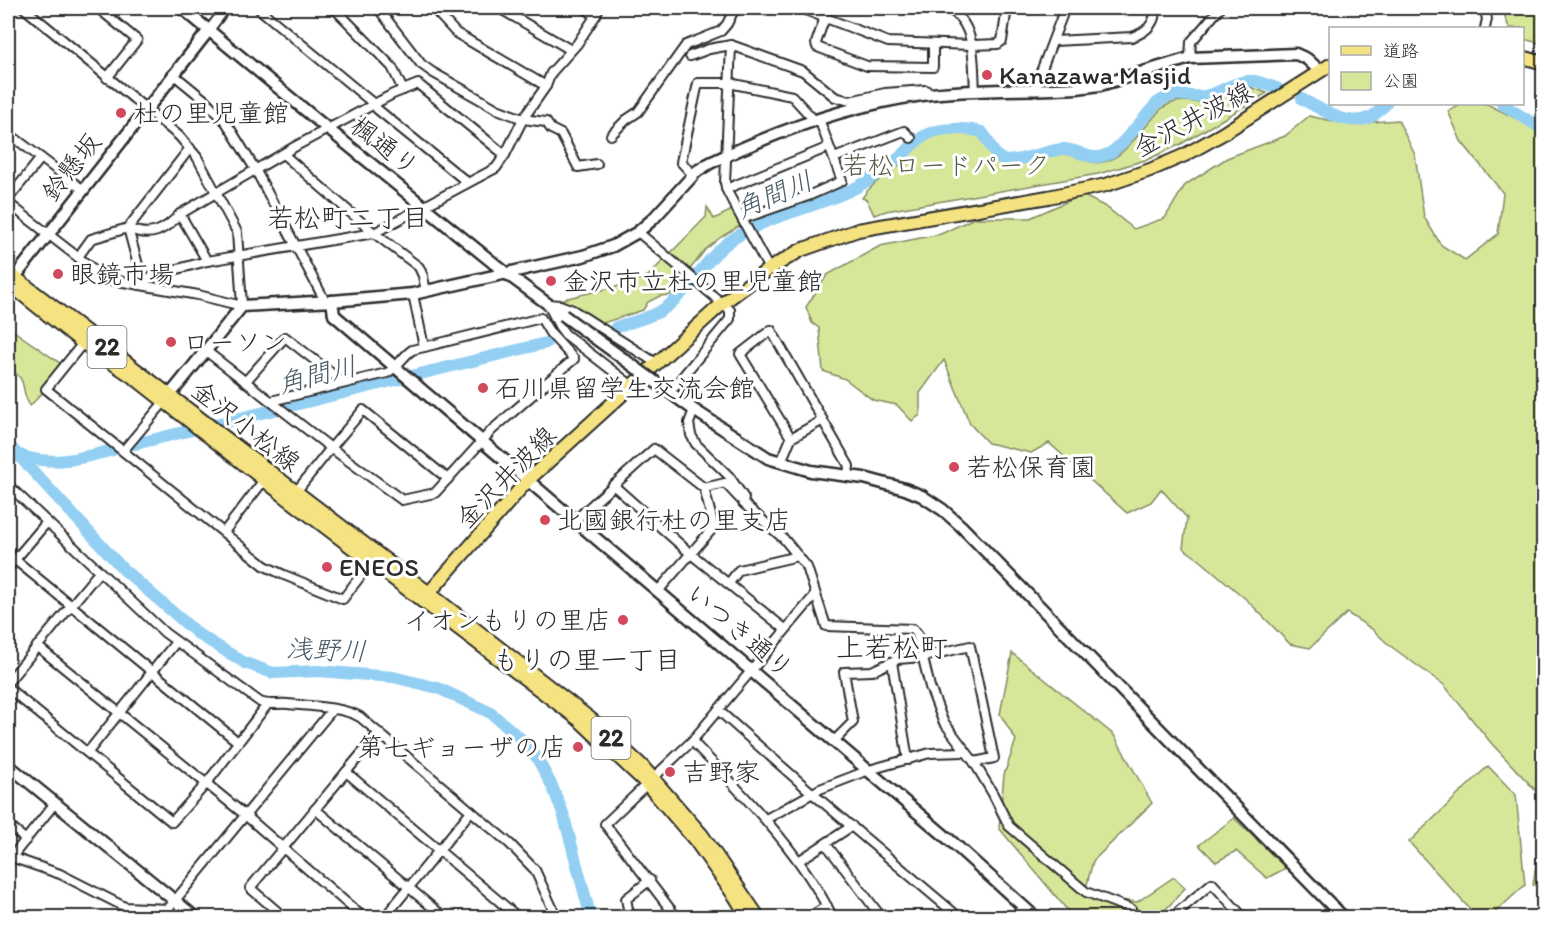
<svg xmlns="http://www.w3.org/2000/svg" width="1551" height="925" font-family="Itim,'Klee One',sans-serif">
<style>
.green{fill:#d7e79a;stroke:#818962;stroke-width:1.5}
.lines{fill:none;stroke-linecap:round;stroke-linejoin:round}
.river{stroke:#92cff3;stroke-width:12}
.street-casing{stroke:#2b2b2b;stroke-width:12}
.secondary-casing{stroke:#2b2b2b;stroke-width:15}
.primary-casing{stroke:#2b2b2b;stroke-width:16}
.street{stroke:#fff;stroke-width:8}
.secondary{stroke:#fff;stroke-width:10}
.primary{stroke:#f5e382;stroke-width:12}
.secondary-bridge-casing{stroke:#2b2b2b;stroke-width:15;stroke-linecap:butt}
.secondary-bridge{stroke:#fff;stroke-width:10}
.poi-dot{fill:#d1495b;stroke:#fff;stroke-width:2}
.labels{text-anchor:middle;stroke-width:6;stroke-linejoin:round;paint-order:stroke}
.shield{fill:#fff;stroke:#6b6b6b;stroke-width:1.5}
.shield-label{font-size:24px;font-weight:bold;fill:#2b2b2b}
.poi-label{font-size:26px;fill:#2b2b2b;stroke:#fff;text-anchor:start}
.street-label{font-size:26px;fill:#2b2b2b;stroke:#fff}
.park-label{font-size:26px;fill:#565a47;stroke:#fff}
.water-label{font-size:27px;font-style:italic;fill:#4a5c67;stroke:#fff}
.neighbourhood-label{font-size:27px;fill:#2b2b2b;stroke:#fff}
.quarter-label{font-size:28px;fill:#2b2b2b;stroke:#fff}
</style>
<rect width="100%" height="100%" fill="#fff"/>
<filter id="ink" filterUnits="userSpaceOnUse"><feTurbulence type="fractalNoise" baseFrequency=".0167" numOctaves="2"/><feDisplacementMap in="SourceGraphic" scale="12" xChannelSelector="R" yChannelSelector="G"/><feConvolveMatrix kernelMatrix="1 2 1 2 8 2 1 2 1" color-interpolation-filters="sRGB"/></filter>
<g filter="url(#ink)">
<!-- green -->
<g class="green">
<polygon points="1502,8 1543,8 1543,44 1523,39 1522,28 1509,28"/>
<path d="M 1250,87 L 1267,93 L 1181,144 L 1149,159 L 1098,174 L 886,211 L 874,215 L 867,200 L 862,198 C 872,182 888,175 902,164 C 910,158 912,149 918,141 C 929,127 966,128 982,132 C 990,141 991,155 1004,160 C 1016,165 1049,154 1063,154 C 1084,155 1093,172 1117,156 C 1129,148 1150,121 1161,109 C 1180,95 1189,105 1208,101 C 1223,98 1236,92 1250,87 Z"/>
<polygon points="1463,104 1487,104 1535,128 1544,137 1543,781 1536,791 1492,744 1444,685 1389,645 1372,629 1347,613 1310,648 1290,644 1248,601 1201,561 1183,548 1187,518 1161,489 1151,502 1127,513 1049,443 1031,453 988,443 970,424 944,360 920,393 920,415 912,421 897,405 873,400 845,379 823,371 819,328 812,323 806,307 827,275 880,246 941,234 974,218 1030,218 1082,195 1106,207 1134,229 1165,218 1185,185 1227,158 1285,136 1309,116 1347,124 1398,120 1415,155 1424,217 1441,245 1465,260 1498,234 1503,193 1461,141 1448,111"/>
<polygon points="707,207 714,219 732,210 741,225 721,237 705,250 670,295 660,296 648,302 643,310 603,323 576,308 555,301 619,286 648,276 706,217"/>
<path d="M 8,327 L 64,366 L 46,389 L 30,406 C 18,386 31,383 8,367 Z"/>
<polygon points="1012,653 1114,735 1152,803 1093,861 1084,896 1137,902 1174,877 1185,888 1159,917 1073,917 999,828 1004,775 1016,740 1000,714"/>
<polygon points="1488,766 1516,795 1525,885 1490,917 1477,917 1409,842"/>
<polygon points="1543,817 1543,887 1533,885"/>
<polygon points="1234,818 1286,868 1267,878 1236,851 1216,862 1199,845"/>
</g>
<g class="lines">
<!-- river -->
<g class="river">
<path d="M 1302,99 C 1323,110 1347,128 1371,117 C 1377,114 1382,108 1386,104"/>
<polyline points="1502,104 1544,130"/>
<path d="M 616,327 C 630,323 645,319 659,312 C 689,294 704,258 733,239 C 772,213 819,208 859,186 C 873,178 888,167 900,157 C 909,150 917,138 928,134 C 943,127 966,128 982,132 C 990,141 991,154 1003,160 C 1014,164 1048,150 1062,149 C 1079,147 1089,165 1110,153 C 1122,146 1146,115 1157,103 C 1178,89 1182,98 1203,96 C 1220,94 1236,79 1254,81 C 1261,82 1269,86 1277,88"/>
<polyline points="8,444 123,569 198,634 245,663 273,673 318,671 393,677 438,688 491,713 521,739 537,758 552,786 563,813 591,918"/>
<polyline points="135,444 546,343"/>
<path d="M 20,455 C 51,467 82,458 113,450"/>
</g>
<!-- street casing -->
<g class="street-casing">
<g id="street">
<polyline points="98,8 137,40 107,78"/>
<polyline points="258,8 374,104 377,109 467,182"/>
<polyline points="334,8 392,67 403,90"/>
<polyline points="378,8 421,64 432,72 497,109 523,119 546,122 551,129 561,134 578,167 597,164"/>
<polyline points="433,8 456,33 546,86"/>
<polyline points="499,8 571,50"/>
<polyline points="584,8 596,15"/>
<polyline points="800,8 888,42 972,45 998,44 1002,41 1007,8"/>
<path d="M 947,8 C 977,23 973,62 975,91"/>
<polyline points="1484,8 1487,19 1485,28"/>
<polyline points="827,18 823,23 816,43 817,47 867,66 933,67 933,44"/>
<polyline points="209,30 226,8"/>
<path d="M 1054,41 L 1132,37 C 1146,32 1156,24 1155,8"/>
<polyline points="731,45 725,183 728,193 769,269"/>
<polyline points="690,56 709,49 731,45 803,71 835,97 850,101 885,93 926,90"/>
<polyline points="1190,58 1191,42 1220,8"/>
<polyline points="173,74 206,101 226,122 255,169 325,301"/>
<polyline points="1034,90 1065,8"/>
<polyline points="8,133 82,189"/>
<polyline points="611,135 626,120 638,112 686,45 721,31 727,24 735,8"/>
<polyline points="283,154 374,233 419,267 423,276 426,292"/>
<polyline points="834,158 904,131 911,138"/>
<polyline points="693,175 681,162 698,83 729,83 792,96 814,120"/>
<polyline points="726,189 829,147"/>
<polyline points="8,199 41,158"/>
<polyline points="8,203 106,279 198,295 242,306 237,232 197,157 179,136 24,8"/>
<polyline points="180,214 207,261"/>
<polyline points="742,219 808,196 842,181 819,119"/>
<path d="M 128,228 C 151,239 165,230 180,214 L 296,146 L 393,94 L 418,84 L 505,155"/>
<polyline points="128,228 141,276 141,285"/>
<polyline points="638,232 730,310 730,319 669,393"/>
<polyline points="78,257 91,239 128,228 190,148"/>
<polyline points="141,285 152,276 207,261 374,233 496,168 505,155 523,119 546,86 551,73 577,44 596,15 599,8"/>
<polyline points="413,294 424,347"/>
<polyline points="83,343 46,389 265,566 284,575 343,599 371,562"/>
<polyline points="206,351 331,448 363,410 448,479"/>
<polyline points="245,382 285,337 344,383"/>
<polyline points="631,385 565,334 559,326 548,304 560,305 573,310 656,363"/>
<path d="M 271,401 L 387,373 C 398,367 402,357 412,350 L 541,318 L 550,333 L 574,359 L 492,430 L 435,493 L 402,500 L 331,448 L 295,493"/>
<polyline points="694,410 689,423 691,435 696,444 729,476 744,498 743,503 784,539 807,567 826,626 913,629 917,634 930,687 943,721 974,762 993,794 1009,826 1086,892 1131,909 1129,918"/>
<polyline points="791,438 740,354 771,330 849,466 848,477"/>
<polyline points="123,451 165,401"/>
<polyline points="781,462 791,438 823,420"/>
<path d="M 8,485 L 165,633 L 260,702 C 269,706 278,703 288,704 C 308,706 343,707 360,717 L 510,844 L 535,870 L 557,918"/>
<polyline points="613,485 691,554 785,629"/>
<polyline points="704,488 725,483 740,499"/>
<polyline points="574,521 654,449 704,488 714,527 658,591"/>
<polyline points="224,532 264,480"/>
<polyline points="8,554 238,742"/>
<polyline points="8,568 47,522"/>
<polyline points="729,583 739,570 798,556"/>
<polyline points="37,646 245,815 364,918"/>
<polyline points="892,662 908,760"/>
<polyline points="8,682 99,572"/>
<polyline points="8,688 172,822 206,784 267,705"/>
<polyline points="718,710 812,793 960,918"/>
<path d="M 692,741 C 744,796 799,849 833,918"/>
<polyline points="834,741 853,722 844,672 872,671 898,659 923,657 970,646 994,758 974,762"/>
<polyline points="88,752 176,642"/>
<polyline points="346,772 379,733"/>
<polyline points="315,809 445,918"/>
<polyline points="766,819 820,789 869,770 930,753 965,752"/>
<polyline points="8,825 26,840"/>
<polyline points="826,844 882,918"/>
<polyline points="8,856 60,874 125,907 168,909 332,710"/>
<polyline points="11,858 55,803"/>
<polyline points="800,860 852,826"/>
<polyline points="285,918 250,888 346,772 519,918"/>
<polyline points="384,918 471,811"/>
<polyline points="630,918 626,899 650,880"/>
<polyline points="677,918 605,824 692,741 815,595"/>
<polyline points="808,918 827,906"/>
<polyline points="1013,918 1024,906"/>
<polyline points="1179,918 1179,911 1212,883 1244,918"/>
</g>
</g>
<!-- secondary casing -->
<g class="secondary-casing">
<g id="secondary">
<polyline points="182,8 328,129 507,274 563,315"/>
<polyline points="11,282 209,30"/>
<path d="M 332,301 L 413,294 L 583,256 L 613,246 L 638,232 L 653,219 L 697,171 L 710,163 C 777,131 848,105 922,95 C 973,88 1026,91 1077,88 L 1100,85 L 1190,58 L 1296,54 L 1307,59 L 1320,71"/>
<polyline points="665,389 694,410 768,458 811,471 864,478 905,489 922,496 943,510 961,526 1344,918"/>
<polyline points="165,401 242,306 332,301 334,315 952,842 1036,918"/>
<polyline points="8,765 196,918"/>
</g>
</g>
<!-- primary casing -->
<g class="primary-casing">
<g id="primary">
<polyline points="1522,57 1544,63"/>
<polyline points="8,272 429,593 592,720 642,766 702,835 759,918"/>
<polyline points="8,283 83,343 136,379 287,498 578,719 646,783 695,840 736,898 748,918"/>
<polyline points="422,601 528,480 723,303 769,269 801,250 858,230 1048,197 1106,185 1150,170 1185,155 1222,134 1330,65"/>
</g>
</g>
<!-- street -->
<use href="#street" class="street"/>
<!-- secondary -->
<use href="#secondary" class="secondary"/>
<!-- primary -->
<use href="#primary" class="primary"/>
<!-- secondary-bridge casing -->
<g class="secondary-bridge-casing">
<polyline id="secondary-bridge" points="563,315 665,389"/>
</g>
<!-- secondary-bridge -->
<use href="#secondary-bridge" class="secondary-bridge"/>
</g>
</g>
<!-- markers -->
<g class="poi-dot">
<circle cx="987" cy="75" r="6"/>
<circle cx="121" cy="113" r="6"/>
<circle cx="58" cy="274" r="6"/>
<circle cx="551" cy="281" r="6"/>
<circle cx="171" cy="342" r="6"/>
<circle cx="483" cy="388" r="6"/>
<circle cx="954" cy="467" r="6"/>
<circle cx="545" cy="520" r="6"/>
<circle cx="327" cy="567" r="6"/>
<circle cx="623" cy="620" r="6"/>
<circle cx="578" cy="747" r="6"/>
<circle cx="670" cy="772" r="6"/>
</g>
<g class="labels">
<!-- shield labels -->
<g class="shield">
<rect x="87.5" y="326" width="39" height="42" rx="4.5"/>
<rect x="591.5" y="717" width="39" height="42" rx="4.5"/>
</g>
<g class="shield-label">
<text x="107" y="355">22</text>
<text x="611" y="746">22</text>
</g>
<!-- poi labels -->
<g class="poi-label">
<text x="999" y="84">Kanazawa Masjid</text>
<text x="133" y="122">杜の里児童館</text>
<text x="70" y="283">眼鏡市場</text>
<text x="563" y="290">金沢市立杜の里児童館</text>
<text x="183" y="351">ローソン</text>
<text x="495" y="397">石川県留学生交流会館</text>
<text x="966" y="476">若松保育園</text>
<text x="557" y="529">北國銀行杜の里支店</text>
<text x="339" y="576">ENEOS</text>
<text x="611" y="629" text-anchor="end">イオンもりの里店</text>
<text x="566" y="756" text-anchor="end">第七ギョーザの店</text>
<text x="682" y="781">吉野家</text>
</g>
<!-- street labels -->
<g class="street-label">
<text transform="translate(1193 119) rotate(-28)" y="9">金沢井波線</text>
<text transform="translate(385 146) rotate(38)" y="9">楓通り</text>
<text transform="translate(71 167) rotate(-52)" y="9">鈴懸坂</text>
<text transform="translate(246 426) rotate(38)" y="9">金沢小松線</text>
<text transform="translate(506 477) rotate(-46)" y="9">金沢井波線</text>
<text transform="translate(740 631) rotate(40)" y="9">いつき通り</text>
</g>
<!-- park labels -->
<g class="park-label">
<text x="946" y="174">若松ロードパーク</text>
</g>
<!-- water labels -->
<g class="water-label">
<text transform="translate(774 195) rotate(-23)" y="9">角間川</text>
<text transform="translate(317 375) rotate(-14)" y="9">角間川</text>
<text transform="translate(326 650) rotate(2)" y="9">浅野川</text>
</g>
<!-- neighbourhood labels -->
<g class="neighbourhood-label">
<text x="348" y="227">若松町二丁目</text>
<text x="587" y="669">もりの里一丁目</text>
</g>
<!-- quarter labels -->
<g class="quarter-label">
<text x="892" y="657">上若松町</text>
</g>
</g>
<!-- margin -->
<rect width="1551" height="925" fill="none" stroke="#fff" stroke-width="30"/>
<rect x="15" y="15" width="1521" height="895" fill="none" stroke="#2b2b2b" stroke-width="2" filter="url(#ink)"/>
<!-- legend -->
<rect x="1329" y="27" width="195" height="78" fill="#ffffff" stroke="#aaaaaa" stroke-width="1.5"/>
<rect x="1341" y="46" width="30" height="9" fill="#f5e382" stroke="#aaaaaa" stroke-width="1.5"/>
<text x="1383" y="57" font-size="18" fill="#2b2b2b">道路</text>
<rect x="1341" y="72" width="30" height="18" fill="#d7e79a" stroke="#aaaaaa" stroke-width="1.5"/>
<text x="1383" y="87" font-size="18" fill="#2b2b2b">公園</text>
</svg>
